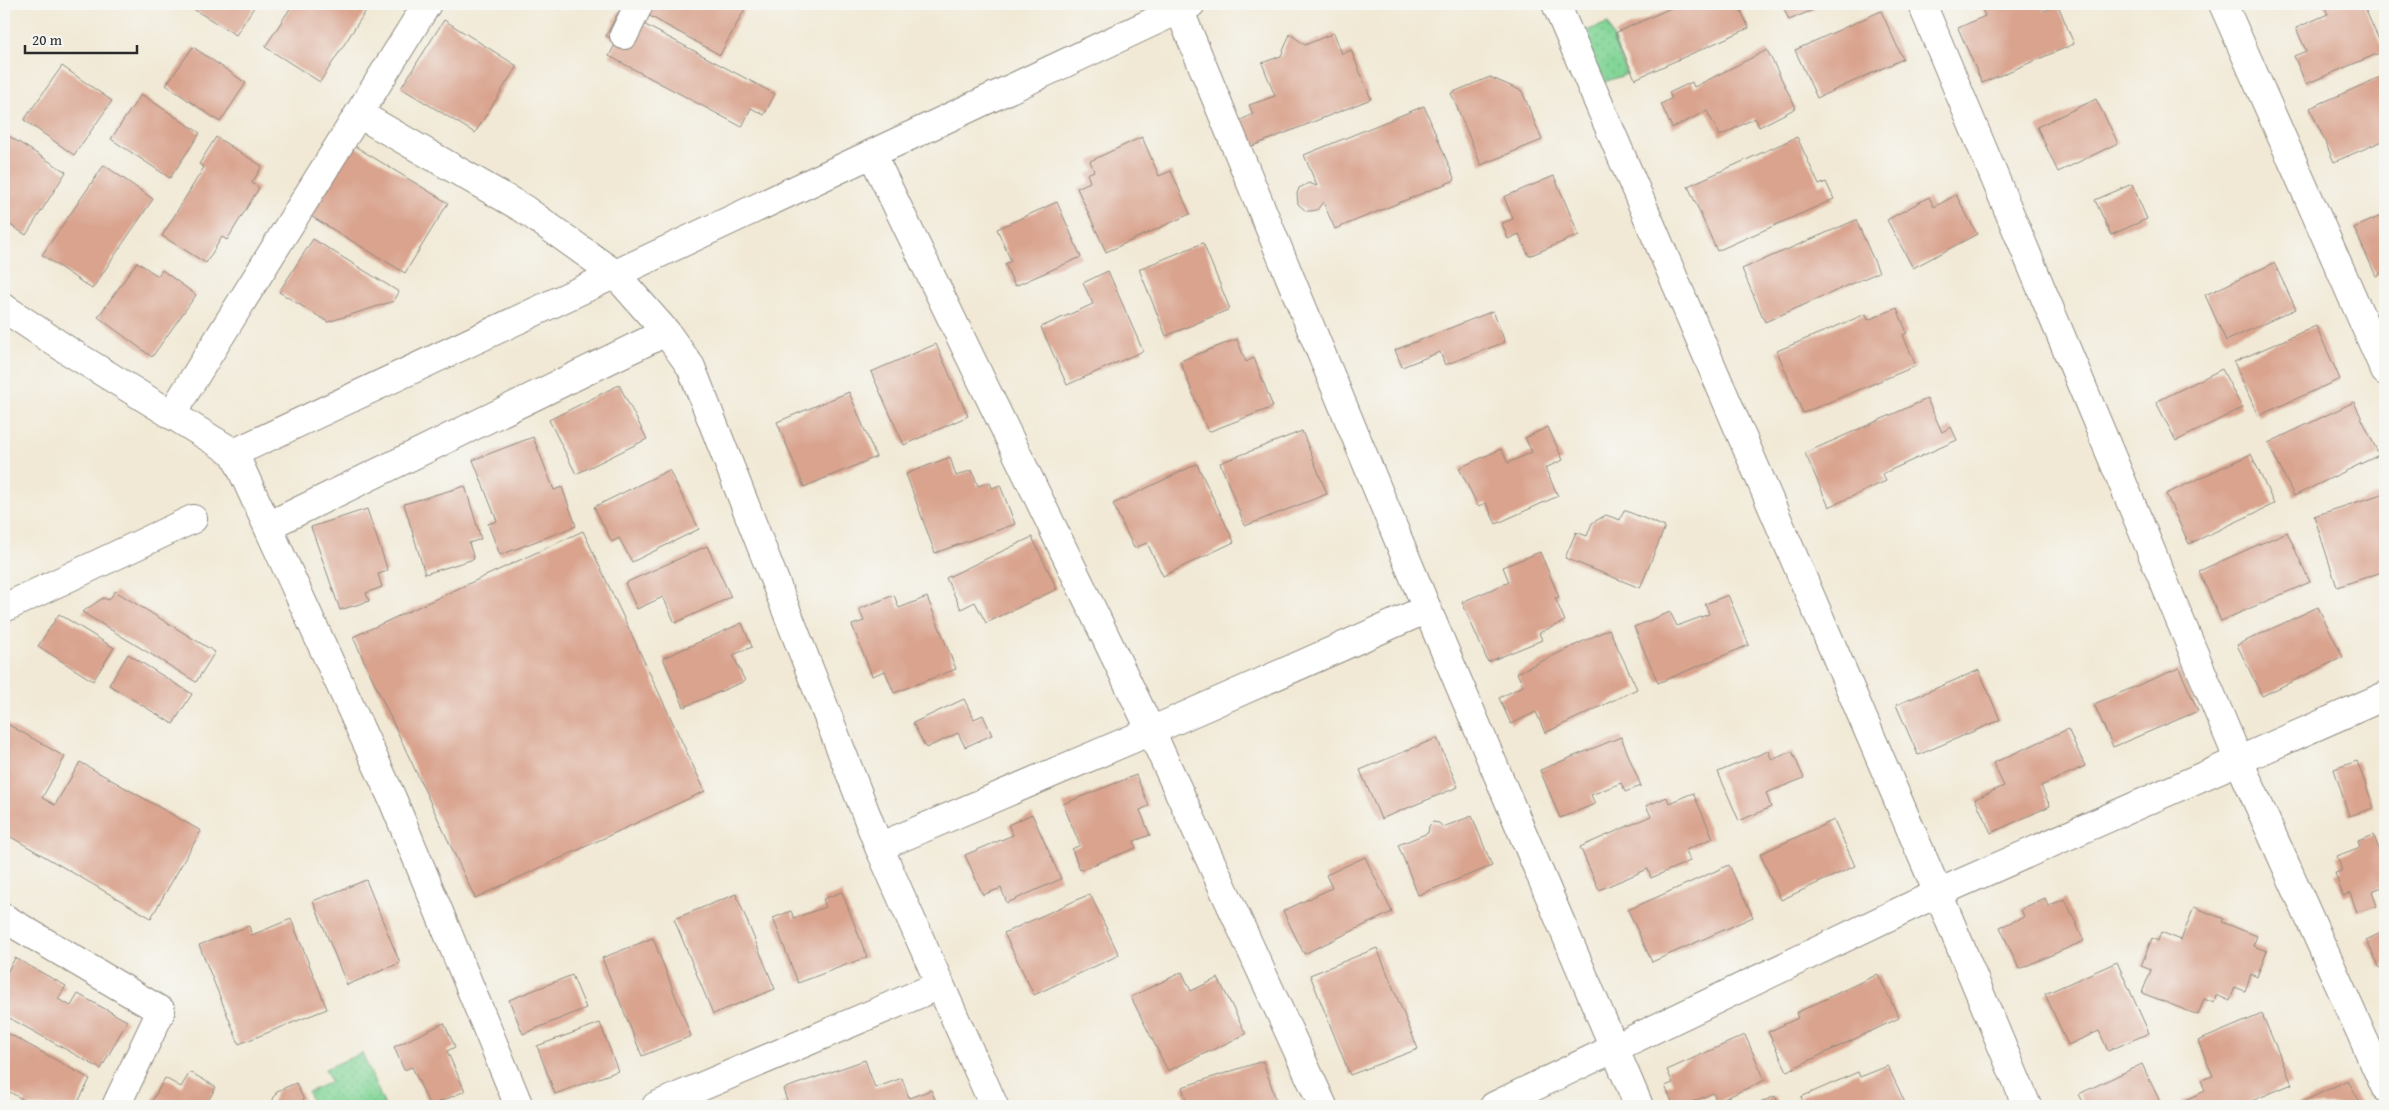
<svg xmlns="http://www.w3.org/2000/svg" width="2389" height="1110" font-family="'Gentium Book Plus',serif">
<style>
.grass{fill:url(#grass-dots);stroke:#568061}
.building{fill:#d9a38d}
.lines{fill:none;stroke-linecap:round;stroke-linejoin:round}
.minor-casing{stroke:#8e8a80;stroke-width:30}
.minor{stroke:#fff;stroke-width:28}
</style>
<defs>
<pattern id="grass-dots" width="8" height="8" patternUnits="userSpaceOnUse" patternTransform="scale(1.25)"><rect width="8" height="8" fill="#82d597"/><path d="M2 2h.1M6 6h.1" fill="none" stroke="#70b782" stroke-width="1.8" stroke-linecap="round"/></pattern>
</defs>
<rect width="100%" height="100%" fill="#f6f6f2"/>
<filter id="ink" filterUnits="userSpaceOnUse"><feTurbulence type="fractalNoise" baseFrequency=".02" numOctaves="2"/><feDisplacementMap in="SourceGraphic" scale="10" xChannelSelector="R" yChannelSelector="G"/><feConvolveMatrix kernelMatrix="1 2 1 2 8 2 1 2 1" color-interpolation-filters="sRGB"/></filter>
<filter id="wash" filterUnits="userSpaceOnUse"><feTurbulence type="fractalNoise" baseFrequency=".0096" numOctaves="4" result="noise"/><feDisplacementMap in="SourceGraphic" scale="20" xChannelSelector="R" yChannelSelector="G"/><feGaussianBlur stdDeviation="1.12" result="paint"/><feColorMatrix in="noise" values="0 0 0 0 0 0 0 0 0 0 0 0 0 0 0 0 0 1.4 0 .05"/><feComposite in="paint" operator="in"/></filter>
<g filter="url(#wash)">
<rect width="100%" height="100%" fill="#f1e9d5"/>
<!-- grass -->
<g class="grass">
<polygon points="1608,23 1627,74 1599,84 1580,33"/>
<polygon points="362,1053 385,1106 314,1106 308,1092 331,1082 325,1069"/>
</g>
<g id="blocks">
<!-- building -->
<g class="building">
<polygon points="185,4 256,4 236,35"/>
<polygon points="293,4 366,4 369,6 320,82 265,47"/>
<polygon points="642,4 744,4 747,5 720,55 639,10"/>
<polygon points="1680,4 1738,4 1749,28 1635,79 1615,33"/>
<polygon points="1782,4 1813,4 1815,9 1789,20"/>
<polygon points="1980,4 2041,4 2044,11 2058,5 2074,44 1982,83 1958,28 1985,16"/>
<polygon points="2323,4 2363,4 2384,51 2306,84 2294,56 2306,51 2296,28 2328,14"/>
<polygon points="619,11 775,94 764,115 751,108 742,127 609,56 617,41 606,36"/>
<polygon points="1881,11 1903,59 1817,98 1795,50"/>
<polygon points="444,20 517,66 475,133 401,88"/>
<polygon points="1334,33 1342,54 1351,50 1371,99 1250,147 1239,121 1253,114 1249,105 1275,96 1262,63 1281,56 1290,34 1305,45"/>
<polygon points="193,47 246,83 220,122 166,85"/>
<polygon points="1767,50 1796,108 1759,127 1755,118 1720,136 1707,111 1672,128 1661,104 1672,98 1669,93 1692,82 1694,87"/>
<polygon points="62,66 112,101 74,155 24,120"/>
<polygon points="2385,75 2385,140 2334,162 2310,108"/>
<polygon points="1490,77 1522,91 1542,140 1481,165 1451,93"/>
<polygon points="141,94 200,133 170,178 111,139"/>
<polygon points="2096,99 2118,143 2058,172 2037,127"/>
<polygon points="1424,106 1455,180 1335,229 1323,202 1317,210 1311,211 1306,211 1298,204 1297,194 1299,188 1309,183 1317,186 1304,155"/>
<polygon points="4,133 66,172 26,235 4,221"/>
<polygon points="216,137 262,166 252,183 259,188 227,240 222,237 206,263 162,236 204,167 199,164"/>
<polygon points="1142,137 1159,176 1171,171 1190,214 1106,252 1077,188 1090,182 1087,174 1094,171 1090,161"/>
<polygon points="1797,137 1819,185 1826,182 1834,199 1717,251 1688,186"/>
<polygon points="348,142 448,203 405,273 304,212"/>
<polygon points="104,165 153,199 92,289 42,255"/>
<polygon points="1554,176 1579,235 1529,256 1519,234 1508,239 1502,223 1513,219 1504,197"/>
<polygon points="2132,184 2147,219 2111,235 2095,200"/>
<polygon points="1956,195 1977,234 1913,268 1887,220 1929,197 1934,207"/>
<polygon points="1057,202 1081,257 1015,286 1005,264 1011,261 997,229"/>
<polygon points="2385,214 2385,271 2376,276 2354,228"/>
<polygon points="1856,220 1879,272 1765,322 1742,269"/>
<polygon points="313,239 399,292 394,301 328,322 279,292"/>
<polygon points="1203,243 1230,309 1166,336 1139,269"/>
<polygon points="137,262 158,276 162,270 196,295 152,357 98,317"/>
<polygon points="2274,263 2296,309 2226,341 2205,295"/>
<polygon points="1108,271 1143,351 1067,385 1041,327 1093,304 1083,283"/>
<polygon points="1897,308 1907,333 1903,335 1916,366 1803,413 1777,351 1866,314 1868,320"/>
<polygon points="1493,311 1505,342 1445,365 1440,352 1402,367 1395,350"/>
<polygon points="2316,326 2340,379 2258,416 2234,362"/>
<polygon points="1237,339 1246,362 1254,358 1273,407 1208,432 1180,361"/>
<polygon points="936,344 968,416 904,445 871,372"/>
<polygon points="2222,369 2242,408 2176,441 2156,402"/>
<polygon points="619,385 647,439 576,474 549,420"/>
<polygon points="849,392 876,457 804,487 777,422"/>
<polygon points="1927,399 1942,432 1951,427 1957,440 1882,474 1886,481 1829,507 1805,453"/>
<polygon points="2354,402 2379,455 2294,496 2268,443"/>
<polygon points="1548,427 1563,460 1545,468 1558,496 1496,524 1486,503 1478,506 1459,468 1501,449 1508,463 1532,452 1525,438"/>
<polygon points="1302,431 1327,494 1245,526 1220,463"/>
<polygon points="533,437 554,490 562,487 576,526 500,555 488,524 497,521 473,460"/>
<polygon points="2251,454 2274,504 2189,544 2166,494"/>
<polygon points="950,457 956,476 972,470 978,486 990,482 992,488 1000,485 1015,524 935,553 906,474"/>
<polygon points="1197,464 1234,542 1163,576 1147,543 1134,548 1113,504"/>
<polygon points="669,470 699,529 632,562 619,538 612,542 594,507"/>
<polygon points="465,486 481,539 469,543 474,559 425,574 404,504"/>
<polygon points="2385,493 2385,571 2337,587 2314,516"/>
<polygon points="367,509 388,571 378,574 382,587 366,593 369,601 340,610 311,527"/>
<polygon points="1624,510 1665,527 1640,588 1565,558 1576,532 1587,536 1592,523 1606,515 1620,520"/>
<polygon points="583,531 705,791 475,898 353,637"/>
<polygon points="2287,532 2310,582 2221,621 2199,571"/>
<polygon points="1032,537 1057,589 986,623 975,602 961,609 946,578"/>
<polygon points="707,546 731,597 675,623 663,597 637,609 625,583"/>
<polygon points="1540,552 1559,597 1555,598 1565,621 1539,633 1542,640 1488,662 1462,602 1509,582 1503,567"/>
<polygon points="115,591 215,652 196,682 82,612 103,598 109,600"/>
<polygon points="894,595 899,608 927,597 956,669 894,693 885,671 872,676 852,625 864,621 859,609"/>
<polygon points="1728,595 1749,645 1658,683 1634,627 1670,612 1677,626 1709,614 1705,604"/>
<polygon points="2318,607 2343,657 2262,696 2237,645"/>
<polygon points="59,614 114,648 93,681 38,646"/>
<polygon points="742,623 752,647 733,655 745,681 684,707 663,658"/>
<polygon points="1609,629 1637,689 1545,733 1536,712 1511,724 1499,698 1523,686 1517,673"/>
<polygon points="128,654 192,694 173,724 109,685"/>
<polygon points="2179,668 2198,711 2113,747 2094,704"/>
<polygon points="1979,670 2000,720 1918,755 1896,705"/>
<polygon points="964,699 974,719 983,715 992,735 965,747 958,733 926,748 913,723"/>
<polygon points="4,722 65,757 42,798 55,805 80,762 201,831 151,918 4,833"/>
<polygon points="2068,729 2085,766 2041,786 2050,806 1991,833 1975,799 2004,786 1993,763"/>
<polygon points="1621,737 1641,786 1625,792 1621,783 1591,795 1595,804 1560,818 1540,770"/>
<polygon points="1437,738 1458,787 1381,819 1360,770"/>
<polygon points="1768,751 1772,760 1792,751 1804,778 1766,793 1771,807 1739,821 1718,772"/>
<polygon points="2357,761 2374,808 2349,816 2334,769"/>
<polygon points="1136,775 1149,806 1140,810 1150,835 1134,841 1136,848 1080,870 1072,849 1080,845 1063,804"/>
<polygon points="1693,793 1713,838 1686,850 1690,861 1651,878 1648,869 1599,890 1580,847 1651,816 1646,806 1667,797 1669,803"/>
<polygon points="1032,814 1061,879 1007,903 1001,888 983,895 965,855 1013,835 1008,825"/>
<polygon points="1472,816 1492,866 1418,895 1398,845 1428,833 1429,826 1433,822 1439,823 1443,827"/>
<polygon points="1834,820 1855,866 1781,900 1760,854"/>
<polygon points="2374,835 2385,868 2380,871 2385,886 2372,891 2377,906 2357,912 2350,893 2343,896 2335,873 2342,871 2337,856 2360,847 2358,841"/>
<polygon points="1365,857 1392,912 1304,954 1283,911 1332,888 1326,875"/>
<polygon points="1729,865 1753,917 1652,962 1628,910"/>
<polygon points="366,880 400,963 347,985 313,901"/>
<polygon points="842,892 867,957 798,983 773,918 791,911 794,918 826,907 823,899"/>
<polygon points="736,894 775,989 713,1014 674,919"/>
<polygon points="1090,894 1119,955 1034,995 1004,933"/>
<polygon points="2045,898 2048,906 2065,899 2084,941 2019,969 2000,927 2024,917 2021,909"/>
<polygon points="2194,907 2224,919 2222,922 2257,936 2253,946 2267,951 2257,977 2251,974 2245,991 2235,987 2230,1001 2216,995 2214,1003 2204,999 2198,1015 2142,993 2151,970 2141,966 2152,938 2158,941 2161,932 2181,940"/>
<polygon points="291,919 327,1009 239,1044 199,945 249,926 252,935"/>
<polygon points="2385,931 2385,965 2380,968 2366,940"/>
<polygon points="653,938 691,1036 642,1056 602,958"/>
<polygon points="1377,948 1418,1049 1350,1075 1310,975"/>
<polygon points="15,958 66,986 58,999 71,1006 78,994 127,1021 101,1069 4,1015 4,978"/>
<polygon points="2117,962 2149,1033 2108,1051 2099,1031 2068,1045 2045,994"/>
<polygon points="1182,972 1191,991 1218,978 1246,1034 1168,1071 1131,997"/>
<polygon points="1878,974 1899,1018 1787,1071 1768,1032 1798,1018 1796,1013"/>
<polygon points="572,975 586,1008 523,1034 509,1000"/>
<polygon points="2262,1014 2292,1084 2240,1106 2183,1106 2181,1102 2205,1091 2201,1080 2213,1076 2198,1041"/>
<polygon points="444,1023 455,1047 447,1051 465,1091 430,1106 412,1067 404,1070 394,1047"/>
<polygon points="600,1023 618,1071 555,1094 537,1046"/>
<polygon points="4,1031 90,1079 76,1106 23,1106 26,1101 4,1089"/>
<polygon points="1745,1035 1765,1080 1717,1102 1713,1093 1683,1106 1674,1106 1665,1086 1673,1083 1667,1070"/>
<polygon points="865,1060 875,1088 902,1078 909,1098 931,1090 938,1106 775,1106 787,1101 783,1089"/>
<polygon points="1263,1061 1278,1106 1188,1106 1182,1087"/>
<polygon points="2142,1064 2162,1106 2085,1106 2079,1094"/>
<polygon points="1888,1066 1906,1105 1903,1106 1805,1106 1801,1097 1858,1072 1860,1077"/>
<polygon points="190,1072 216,1087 208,1101 216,1106 149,1106 165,1078 181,1087"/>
<polygon points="2348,1080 2362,1106 2294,1106"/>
<polygon points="296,1083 304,1100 290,1106 270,1106 277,1091"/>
<polygon points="1775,1096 1780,1106 1753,1106"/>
</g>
</g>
</g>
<g filter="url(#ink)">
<use href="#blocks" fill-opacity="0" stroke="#8e8a80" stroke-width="1"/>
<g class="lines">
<!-- minor casing -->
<g class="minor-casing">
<g id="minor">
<polyline points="1556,4 1938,893 2027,1106"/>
<polyline points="1922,4 2239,761 2385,1087"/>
<polyline points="2223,4 2385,371"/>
<polyline points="1179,9 1427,609 1639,1106"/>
<polyline points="624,35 639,4"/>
<polyline points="359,114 524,209 615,274 666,332 691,367 879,847 994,1106"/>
<polyline points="872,154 1151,731 1323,1106"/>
<polyline points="4,308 67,350 234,453 392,798 519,1106"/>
<polyline points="171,415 427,4"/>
<polyline points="234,453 1191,4"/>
<polyline points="268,526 666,332"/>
<polyline points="4,608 193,519"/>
<polyline points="879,847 1151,731 1427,609"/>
<polyline points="4,918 161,1011 116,1106"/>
<polyline points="656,1106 940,985"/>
<polyline points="1494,1106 1938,893 2385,696"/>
</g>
</g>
<!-- minor -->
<use href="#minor" class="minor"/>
</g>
</g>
<!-- margin -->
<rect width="2389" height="1110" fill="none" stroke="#f6f6f2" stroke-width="20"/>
<!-- scale -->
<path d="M25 45v8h112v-8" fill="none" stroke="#2b2b2b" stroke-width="2.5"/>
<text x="32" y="45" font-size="15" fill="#2b2b2b" stroke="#f6f6f2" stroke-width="4" paint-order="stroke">20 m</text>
</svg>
